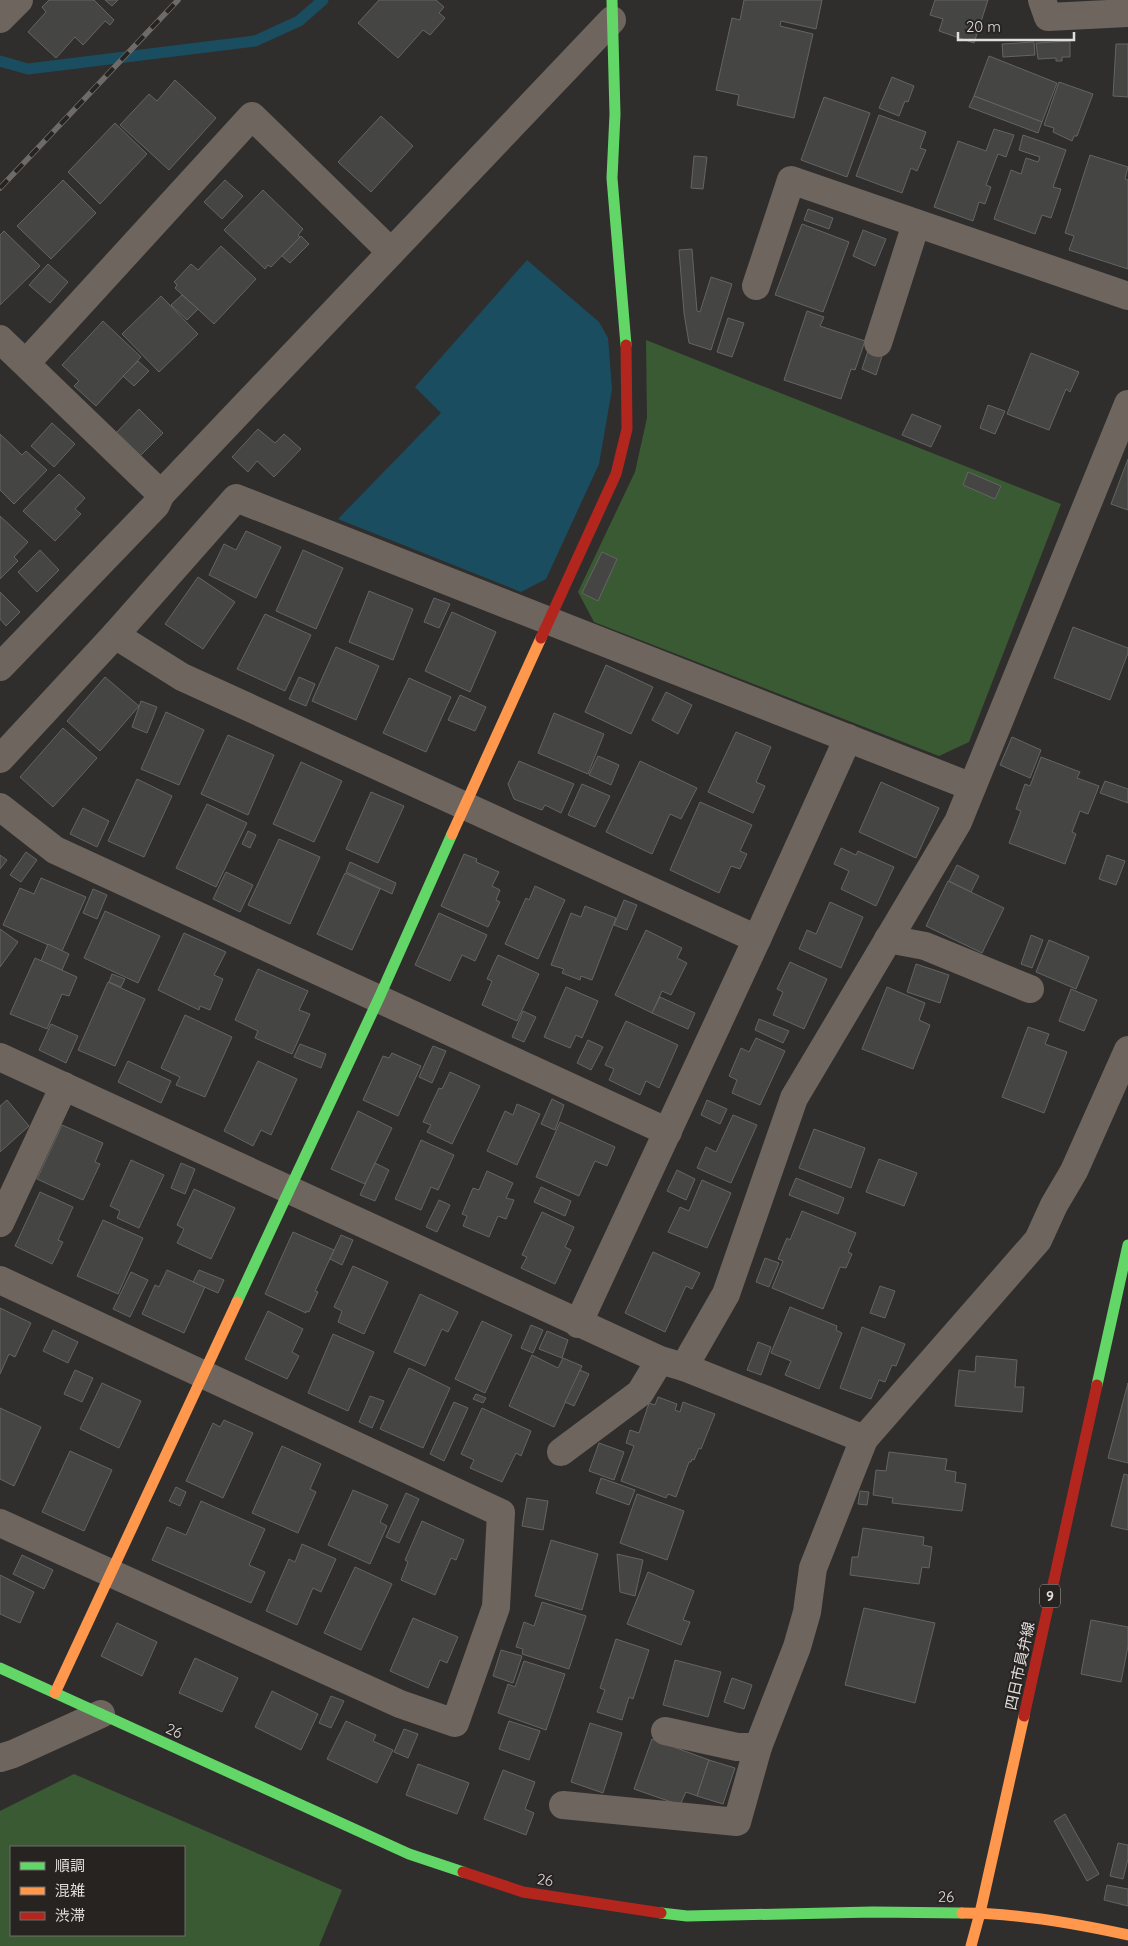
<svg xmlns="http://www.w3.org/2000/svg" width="1128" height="1946" font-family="Quicksand,'Noto Sans JP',sans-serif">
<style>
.green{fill:#3a5a33;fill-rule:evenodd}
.water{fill:#1a4d60}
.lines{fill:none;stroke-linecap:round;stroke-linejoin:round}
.stream{stroke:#1a4d60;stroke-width:11}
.building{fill:#454544;stroke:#656464}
.street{stroke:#6e655e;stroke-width:28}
.fast{stroke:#63d668;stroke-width:11}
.slow{stroke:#ff974d;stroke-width:11}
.jam{stroke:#b3261e;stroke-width:11}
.rail-casing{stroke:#6f6a66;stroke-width:5.5}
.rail{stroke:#272321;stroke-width:4;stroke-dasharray:11;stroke-linecap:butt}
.labels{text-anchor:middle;stroke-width:4;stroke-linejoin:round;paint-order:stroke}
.shield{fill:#272321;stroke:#a8a5a4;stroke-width:1}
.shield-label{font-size:14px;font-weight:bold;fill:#e0dddc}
.street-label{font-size:15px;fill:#e0dddc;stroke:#272321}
</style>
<rect width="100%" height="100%" fill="#302e2c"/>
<!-- green -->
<g class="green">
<polygon points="646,340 1061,504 969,742 939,756 594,622 578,592 635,472 647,418"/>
<path d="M 74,1774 L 342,1890 L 319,1946 L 0,1946 L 0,1811 ZM 184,1847 L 184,1935 L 11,1935 L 11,1847 Z"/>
</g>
<!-- water -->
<polygon class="water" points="527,260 599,322 608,338 612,389 599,464 546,579 521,592 338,519 441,413 415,387"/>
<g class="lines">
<!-- stream -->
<polyline class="stream" points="0,61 28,69 255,41 299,21 323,0"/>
</g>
<!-- building -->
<g class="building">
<polygon points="49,0 94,0 114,20 110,25 105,21 83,45 75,37 56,58 28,32 46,12 42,7"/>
<polygon points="105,0 118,0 112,6"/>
<polygon points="379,0 436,0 444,7 439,13 445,18 430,35 423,30 398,58 358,23"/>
<polygon points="744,0 822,0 816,29 781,21 780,26 813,34 794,118 737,105 739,95 716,90 732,18 740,20"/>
<polygon points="935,0 988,0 974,43 939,31 943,19 930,15"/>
<polygon points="1070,41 1070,57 1062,57 1062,61 1056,61 1056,58 1038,59 1036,43"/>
<polygon points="1034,42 1035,55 1003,57 1002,44"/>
<polygon points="1116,44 1128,44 1128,97 1113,96"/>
<polygon points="989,56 1057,83 1042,122 974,96"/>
<polygon points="892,77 914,86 908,102 905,101 899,116 879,108"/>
<polygon points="175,80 216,118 169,170 120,125 149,94 157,101"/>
<polygon points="1059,82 1093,94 1077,136 1074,136 1072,141 1053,132 1054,128 1044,125"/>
<polygon points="974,96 1042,122 1038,133 969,107"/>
<polygon points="824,97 870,113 847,177 801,160"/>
<polygon points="879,115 926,132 920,148 926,150 917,171 911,168 902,193 856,176"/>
<polygon points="381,116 413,146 371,192 338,162"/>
<polygon points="115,123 147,154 100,204 68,172"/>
<polygon points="994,129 1014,135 1006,157 998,154 986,185 991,187 985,204 979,202 973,221 934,207 958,141 986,151"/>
<polygon points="1023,135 1066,150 1053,187 1061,189 1051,218 1042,215 1035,234 994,219 1011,170 1021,174 1026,158 1038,162 1040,157 1019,150"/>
<polygon points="1090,155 1128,167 1125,179 1128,180 1128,269 1069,250 1074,236 1065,233"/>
<polygon points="694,156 707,157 703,189 691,188"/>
<polygon points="63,180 96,213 51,259 17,226"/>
<polygon points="225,180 243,196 222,219 204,202"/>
<polygon points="263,190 303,229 298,235 300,237 271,267 268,265 265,269 224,230"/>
<polygon points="808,209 833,218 829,229 804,220"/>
<polygon points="802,224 849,242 823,312 775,295"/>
<polygon points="863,230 886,239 875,266 853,256"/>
<polygon points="4,231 40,266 0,305 0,235"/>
<polygon points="301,236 309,244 290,263 282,256"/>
<polygon points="221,246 256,279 214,324 175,288 177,285 174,282 191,264 198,270"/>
<polygon points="692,249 697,311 700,312 711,277 732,284 711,350 689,343 684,313 679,250"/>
<polygon points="48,264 68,282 50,303 29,285"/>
<polygon points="182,295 198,309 187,320 171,305"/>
<polygon points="161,296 198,334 159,372 122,334"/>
<polygon points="807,311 824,317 820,326 865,341 855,370 851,369 841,399 784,380"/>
<polygon points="728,318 744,323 732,357 717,352"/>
<polygon points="103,321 141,357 96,406 74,386 79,381 62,365"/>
<polygon points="869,348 883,353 876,375 862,369"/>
<polygon points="1031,353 1079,372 1070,392 1066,389 1049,430 1007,414"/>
<polygon points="138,361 149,371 134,386 123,376"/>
<polygon points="988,405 1005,411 995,434 980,428"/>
<polygon points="139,409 163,433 140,456 116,433"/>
<polygon points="912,414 941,426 931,447 902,435"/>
<polygon points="52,423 75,444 54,467 31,446"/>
<polygon points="258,429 275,443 284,434 301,449 274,477 257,461 248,472 232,457"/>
<polygon points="0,434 22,455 26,451 47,470 14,504 0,490"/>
<polygon points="1128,459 1128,510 1111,504"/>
<polygon points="968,472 1001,486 995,499 963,485"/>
<polygon points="59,474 85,498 75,509 81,514 55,541 23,511"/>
<polygon points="0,516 28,542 14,557 18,561 0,579"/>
<polygon points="246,531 281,547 256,598 209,575 224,544 236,550"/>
<polygon points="40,550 59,570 37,592 18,572"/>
<polygon points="303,550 343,568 316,629 276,611"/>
<polygon points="602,552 617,559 598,601 582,593"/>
<polygon points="198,577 235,602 203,649 165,624"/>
<polygon points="369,591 413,609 393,660 349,642"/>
<polygon points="0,592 20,612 6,626 0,619"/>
<polygon points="434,598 450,604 439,628 424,622"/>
<polygon points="452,612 496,632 470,692 425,671"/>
<polygon points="265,614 311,635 285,691 237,669"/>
<polygon points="1073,627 1128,648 1128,653 1110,700 1054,678"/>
<polygon points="336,647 379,666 356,720 312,701"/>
<polygon points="606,665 653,687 631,734 585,712"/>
<polygon points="105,677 139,706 100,751 67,721"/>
<polygon points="299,677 315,684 306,706 289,699"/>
<polygon points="409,678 451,697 426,752 383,733"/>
<polygon points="666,692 692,705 678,734 652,720"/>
<polygon points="460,695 486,707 475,731 448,720"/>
<polygon points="141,701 157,707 147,733 132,727"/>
<polygon points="166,712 204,730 179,785 141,769"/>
<polygon points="554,713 604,734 588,774 538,753"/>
<polygon points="63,728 97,758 53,807 20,777"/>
<polygon points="736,732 771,747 756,782 765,786 753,813 708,792"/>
<polygon points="228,735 274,755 248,815 201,794"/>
<polygon points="1012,737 1041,750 1030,778 1000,765"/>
<polygon points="598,756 619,765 611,785 589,775"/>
<polygon points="1041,757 1080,772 1077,778 1099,786 1088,814 1080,811 1072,832 1076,834 1065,864 1009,843 1021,811 1016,809 1025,784 1030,786"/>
<polygon points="519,761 574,784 561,813 545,805 542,810 514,799 508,784"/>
<polygon points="640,761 697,788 681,819 670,814 652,854 606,832"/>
<polygon points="301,762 342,781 314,842 273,824"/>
<polygon points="137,779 172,796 144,857 108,841"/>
<polygon points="1105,781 1128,789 1128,803 1100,793"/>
<polygon points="881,782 939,808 916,858 859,832"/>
<polygon points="582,784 610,796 595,827 568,815"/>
<polygon points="371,792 404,806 378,863 346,849"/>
<polygon points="700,802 752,825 740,851 747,854 740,869 731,866 719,893 670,870"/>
<polygon points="207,804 247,823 216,887 176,868"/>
<polygon points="83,808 109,821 97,847 70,834"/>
<polygon points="248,831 256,835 250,848 242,844"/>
<polygon points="279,839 320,857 290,924 248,905"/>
<polygon points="841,848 856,855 858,851 894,867 876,906 841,889 849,871 834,864"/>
<polygon points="26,852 37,860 21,882 10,875"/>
<polygon points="464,854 477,859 476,862 499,872 492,886 500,890 496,900 500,902 488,927 441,906"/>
<polygon points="0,855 7,860 0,869"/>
<polygon points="1107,855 1125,861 1116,885 1099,879"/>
<polygon points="350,862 396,883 392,894 346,872"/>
<polygon points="957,865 979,876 971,892 949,881"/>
<polygon points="226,872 253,885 240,912 213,899"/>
<polygon points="345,873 380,889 352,950 317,934"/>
<polygon points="41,878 86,897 62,951 3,925 20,888 34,894"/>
<polygon points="948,881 1004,908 982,953 926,926"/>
<polygon points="535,886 565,900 538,959 505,944 526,898 529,900"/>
<polygon points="93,889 107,895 97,919 83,913"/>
<polygon points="624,900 637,905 627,930 614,925"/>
<polygon points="830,902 863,917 841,968 799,949 807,930 816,934"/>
<polygon points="585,906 616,918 592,980 581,976 580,980 562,973 564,969 551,965 571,913 581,917"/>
<polygon points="105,911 160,936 138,983 84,958"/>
<polygon points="439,913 487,935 475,961 462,955 450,981 415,965"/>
<polygon points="0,929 18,942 0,967"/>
<polygon points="646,930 682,948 677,958 687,963 671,995 662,991 652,1013 615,995"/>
<polygon points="184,933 226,952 214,975 223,979 210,1010 200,1006 199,1010 158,990"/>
<polygon points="1031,935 1043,940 1032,968 1021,964"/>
<polygon points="1049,940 1089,957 1076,989 1036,972"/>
<polygon points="48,944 69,954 62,970 41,961"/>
<polygon points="498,955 539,974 517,1021 482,1005 492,981 487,979"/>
<polygon points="35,958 77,977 69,996 62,994 47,1029 10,1014"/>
<polygon points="790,962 827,979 804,1029 773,1015 783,992 777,989"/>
<polygon points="916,964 949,975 940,1003 907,992"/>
<polygon points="258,969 308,991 299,1010 310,1014 292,1054 255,1038 258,1031 235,1020"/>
<polygon points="112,974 125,979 121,987 109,982"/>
<polygon points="108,982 145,999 115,1066 78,1050"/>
<polygon points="566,987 598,1001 582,1038 576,1035 570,1048 544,1037"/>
<polygon points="887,987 925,1003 919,1020 930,1025 913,1069 862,1049"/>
<polygon points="1071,989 1097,1000 1084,1031 1059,1021"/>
<polygon points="660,997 695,1013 688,1029 652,1013"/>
<polygon points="523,1011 536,1017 524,1042 512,1037"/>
<polygon points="185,1015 232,1037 205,1097 176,1085 180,1077 161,1068"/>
<polygon points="759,1019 789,1031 783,1043 755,1030"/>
<polygon points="626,1021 678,1045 659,1088 646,1081 640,1095 609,1080 614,1069 605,1065"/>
<polygon points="51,1024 78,1036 66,1063 39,1050"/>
<polygon points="1028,1027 1049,1034 1045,1044 1067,1052 1044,1113 1002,1097"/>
<polygon points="756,1038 785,1051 760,1105 732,1093 737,1080 729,1076 741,1048 749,1052"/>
<polygon points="588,1040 603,1047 591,1070 577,1063"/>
<polygon points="300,1044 326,1054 321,1068 294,1057"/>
<polygon points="433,1046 446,1051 432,1083 419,1077"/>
<polygon points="392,1053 421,1066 398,1116 363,1100 383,1056 389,1058"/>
<polygon points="128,1061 171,1081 161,1103 118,1082"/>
<polygon points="258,1061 297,1079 271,1135 261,1130 253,1146 224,1131"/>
<polygon points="450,1072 480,1086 452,1144 427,1132 431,1125 423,1122 439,1088 442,1089"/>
<polygon points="552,1099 564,1105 555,1130 541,1124"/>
<polygon points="7,1100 29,1126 0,1152 0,1106"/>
<polygon points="707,1100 727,1109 720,1124 701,1115"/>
<polygon points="517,1104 540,1114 517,1165 487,1151 505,1111 513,1115"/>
<polygon points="358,1111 392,1128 365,1184 331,1169"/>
<polygon points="733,1115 757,1125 731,1183 697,1168 706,1147 716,1152"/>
<polygon points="560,1122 615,1147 607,1166 595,1161 579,1196 536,1177"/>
<polygon points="62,1125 103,1143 95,1162 100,1164 83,1200 37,1179"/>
<polygon points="814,1129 865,1148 851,1188 799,1168"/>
<polygon points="421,1140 454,1155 438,1190 431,1187 421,1210 395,1199"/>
<polygon points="879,1159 917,1173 904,1206 866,1192"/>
<polygon points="131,1160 164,1175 139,1228 117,1218 120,1211 110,1206"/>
<polygon points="181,1163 195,1169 185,1194 171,1188"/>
<polygon points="375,1163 389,1170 375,1201 360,1195"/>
<polygon points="677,1170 695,1179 686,1200 667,1191"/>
<polygon points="487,1171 513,1183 506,1198 514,1200 506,1219 498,1216 489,1237 463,1226 467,1216 462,1214 473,1188 479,1190"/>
<polygon points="796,1178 844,1198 838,1214 789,1195"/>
<polygon points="702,1180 731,1193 707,1248 668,1232 680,1207 689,1211"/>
<polygon points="541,1187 571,1201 565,1216 534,1202"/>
<polygon points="194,1189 235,1208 211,1259 177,1243 184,1229 177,1225"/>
<polygon points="40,1192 73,1207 58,1240 63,1242 52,1264 15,1246"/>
<polygon points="439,1200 450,1205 437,1232 426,1227"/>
<polygon points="802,1211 856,1233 848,1252 852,1254 846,1268 840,1267 823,1309 772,1288 783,1261 778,1259 787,1238 790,1240"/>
<polygon points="542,1212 574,1227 565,1247 571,1250 555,1284 521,1268 527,1257 522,1255"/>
<polygon points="103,1220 143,1238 118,1294 77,1276"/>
<polygon points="293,1232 334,1250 315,1291 318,1292 309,1312 306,1311 306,1313 265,1294"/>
<polygon points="341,1235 353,1240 342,1265 330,1259"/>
<polygon points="653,1252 700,1273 692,1289 686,1286 665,1332 625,1313"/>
<polygon points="765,1258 779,1263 769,1287 756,1282"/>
<polygon points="353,1266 388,1282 364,1334 338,1322 342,1311 334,1307"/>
<polygon points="167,1270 205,1287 184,1333 142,1314 155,1285 159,1287"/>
<polygon points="199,1270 224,1280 218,1293 193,1282"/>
<polygon points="131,1272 148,1280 130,1317 113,1309"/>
<polygon points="880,1286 895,1291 885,1318 870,1313"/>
<polygon points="420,1294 458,1312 448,1332 442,1329 425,1366 394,1352"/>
<polygon points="790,1307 837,1326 836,1330 842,1333 819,1389 785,1375 791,1361 771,1353"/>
<polygon points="0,1308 31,1323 15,1357 9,1354 0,1374"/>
<polygon points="268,1311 303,1329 292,1352 299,1356 287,1379 245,1359"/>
<polygon points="482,1321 512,1335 485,1393 455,1379"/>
<polygon points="531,1325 543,1330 533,1353 521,1348"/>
<polygon points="862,1327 905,1344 896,1366 892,1365 885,1382 879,1380 871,1399 840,1388"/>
<polygon points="53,1330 78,1342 68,1363 43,1351"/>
<polygon points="547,1331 568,1340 562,1358 539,1349"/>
<polygon points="333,1334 374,1352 348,1411 308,1393"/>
<polygon points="758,1342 771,1347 761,1375 747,1370"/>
<polygon points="532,1355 558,1368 563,1358 582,1366 554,1427 509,1406"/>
<polygon points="976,1356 1017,1360 1015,1387 1024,1387 1022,1412 955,1406 959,1370 975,1372"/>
<polygon points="409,1368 450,1388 423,1448 380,1429"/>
<polygon points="75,1370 93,1378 82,1402 64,1394"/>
<polygon points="580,1370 589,1374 574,1406 565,1402"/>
<polygon points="102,1383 141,1401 119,1448 80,1429"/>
<polygon points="1128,1383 1128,1463 1108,1458"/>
<polygon points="476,1394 486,1398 483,1403 473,1399"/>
<polygon points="370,1396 384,1401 372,1428 359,1422"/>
<polygon points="658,1397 677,1404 675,1410 680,1412 683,1402 715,1414 701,1449 699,1448 694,1460 692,1459 691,1462 689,1462 676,1497 668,1494 666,1498 621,1481 634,1446 626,1443 630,1430 639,1433 649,1403 655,1405"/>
<polygon points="454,1402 468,1408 444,1461 430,1454"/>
<polygon points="0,1408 41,1427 14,1486 0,1479"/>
<polygon points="482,1408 531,1431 521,1456 516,1453 502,1482 470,1468 474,1460 461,1454"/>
<polygon points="224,1420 253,1433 223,1498 186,1481 213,1423 220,1427"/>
<polygon points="599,1443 624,1452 614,1480 589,1471"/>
<polygon points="282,1446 321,1464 310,1489 316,1492 298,1533 252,1513"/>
<polygon points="70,1451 112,1470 84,1531 42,1512"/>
<polygon points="889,1452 947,1459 945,1470 956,1472 955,1482 966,1484 962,1511 892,1503 893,1498 873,1495 876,1470 886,1471"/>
<polygon points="1124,1474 1128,1475 1128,1530 1111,1526"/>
<polygon points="601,1478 635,1490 629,1505 596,1493"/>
<polygon points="176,1487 186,1492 180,1506 169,1501"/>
<polygon points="353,1490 388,1505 380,1522 387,1526 370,1564 328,1545"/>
<polygon points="860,1491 869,1492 867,1505 858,1504"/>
<polygon points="406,1493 419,1499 399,1543 386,1537"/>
<polygon points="637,1494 684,1511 667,1560 620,1543"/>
<polygon points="527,1498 548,1501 543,1530 522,1526"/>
<polygon points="201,1501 265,1529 249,1565 265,1572 251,1603 152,1560 167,1527 186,1535"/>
<polygon points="422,1521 464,1540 456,1560 451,1558 435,1595 401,1580 408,1562 405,1560"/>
<polygon points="863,1528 924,1537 923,1545 932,1547 929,1568 922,1567 919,1584 850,1575 852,1557 858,1557"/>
<polygon points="551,1540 598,1554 582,1610 535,1596"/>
<polygon points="302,1544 336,1559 321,1592 313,1588 297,1625 266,1611 289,1559 295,1562"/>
<polygon points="617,1554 643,1560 635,1596 620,1592"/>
<polygon points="22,1555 53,1570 44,1589 13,1574"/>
<polygon points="355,1567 392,1584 361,1650 324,1633"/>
<polygon points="648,1572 694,1591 683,1620 690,1622 681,1645 627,1624"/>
<polygon points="0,1575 34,1592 20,1623 0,1614"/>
<polygon points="542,1602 586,1616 569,1669 522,1654 523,1649 516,1647 524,1622 534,1626"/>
<polygon points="864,1608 935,1623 915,1703 845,1685"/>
<polygon points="413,1618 458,1637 447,1663 440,1660 428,1688 390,1671"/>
<polygon points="1091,1620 1128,1627 1128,1646 1121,1682 1081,1674"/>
<polygon points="117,1623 157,1642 142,1676 101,1656"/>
<polygon points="616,1639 649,1650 633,1699 629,1697 622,1720 597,1712 605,1690 600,1688"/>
<polygon points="501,1650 522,1656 513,1683 493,1676"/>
<polygon points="195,1658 238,1678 222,1712 179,1693"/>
<polygon points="675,1660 721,1672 708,1717 663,1705"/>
<polygon points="524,1661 565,1674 546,1730 498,1713 508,1684 515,1687"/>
<polygon points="732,1678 752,1685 744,1709 724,1702"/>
<polygon points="272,1691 318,1714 301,1750 255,1727"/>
<polygon points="331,1696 344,1701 331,1728 319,1723"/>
<polygon points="346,1721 376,1735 373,1741 393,1750 377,1783 327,1759"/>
<polygon points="509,1721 540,1731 529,1760 499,1749"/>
<polygon points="590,1723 622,1733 603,1793 571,1782"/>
<polygon points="404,1729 418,1734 408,1758 394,1752"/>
<polygon points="652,1739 709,1760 697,1796 686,1792 680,1805 634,1789"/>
<polygon points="709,1760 735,1768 723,1804 697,1796"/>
<polygon points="418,1764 469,1783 457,1814 406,1795"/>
<polygon points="503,1770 535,1782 525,1809 534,1813 526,1835 484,1819"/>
<polygon points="1065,1814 1099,1874 1087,1881 1054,1821"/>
<polygon points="1118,1843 1128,1845 1128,1859 1123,1879 1110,1876"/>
<polygon points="1107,1885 1128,1889 1128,1906 1104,1900"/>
</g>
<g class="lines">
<!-- street -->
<g class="street">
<polyline points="1042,0 1048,17 1128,13"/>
<polyline points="0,19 19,0"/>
<polyline points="756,286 791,180 1128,296"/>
<polyline points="0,339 161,494"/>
<polyline points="878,343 916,224"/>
<polyline points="26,363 252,116 391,252"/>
<polyline points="115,635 182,677 757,939"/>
<polyline points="0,667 156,505 161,494 612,20"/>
<polyline points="0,759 115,635 236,498 972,787"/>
<polyline points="0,807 55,850 668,1132"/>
<polyline points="888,939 925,946 1030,989"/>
<polyline points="0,1057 660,1360 684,1367 864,1439 1038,1240 1054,1205 1074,1171 1128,1050"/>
<polyline points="0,1223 64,1086"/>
<polyline points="0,1280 501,1513 496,1607 455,1723 400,1704 0,1523"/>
<polyline points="578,1324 757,939 848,738"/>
<polyline points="684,1367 726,1294 794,1098 958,822 1128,404"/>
<polyline points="561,1452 640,1393 660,1360"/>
<polyline points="665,1731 737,1747 758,1747"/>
<polyline points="0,1758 13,1754 101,1714"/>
<polyline points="563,1805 737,1822 758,1747 797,1647 807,1612 813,1568 864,1439"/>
</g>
<!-- fast -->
<g class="fast">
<polyline points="612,0 615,114 612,178 626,345"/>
<polyline points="237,1302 379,998 452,834"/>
<polyline points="1097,1385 1128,1245"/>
<polyline points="0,1668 409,1854 463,1872"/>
<polyline points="661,1913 687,1916 873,1912 962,1913"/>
</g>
<!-- slow -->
<g class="slow">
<polyline points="452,834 541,638"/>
<polyline points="55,1693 237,1302"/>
<path d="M 962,1913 C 1018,1913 1074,1923 1128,1935"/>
<polyline points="971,1946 980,1913 1024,1716"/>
</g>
<!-- jam -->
<g class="jam">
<polyline points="541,638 616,474 627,429 626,345"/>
<polyline points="1024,1716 1097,1385"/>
<polyline points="463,1872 523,1892 661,1913"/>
</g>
<!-- rail casing -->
<g class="rail-casing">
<polyline id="rail" points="0,188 178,0"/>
</g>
<!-- rail -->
<use href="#rail" class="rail"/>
</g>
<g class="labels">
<!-- shield labels -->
<rect class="shield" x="1040" y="1584.5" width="20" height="23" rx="4"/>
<g class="shield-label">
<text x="1050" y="1601">9</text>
</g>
<!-- street labels -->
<g class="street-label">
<text transform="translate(1020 1666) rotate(-78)" y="5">四日市員弁線</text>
<text transform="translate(174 1731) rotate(24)" y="5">26</text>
<text transform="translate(545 1880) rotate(9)" y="5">26</text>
<text transform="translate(946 1897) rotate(1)" y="5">26</text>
</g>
</g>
<!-- legend -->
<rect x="10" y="1846" width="175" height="90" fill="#272321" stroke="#716d6c"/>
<rect x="20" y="1862" width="25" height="8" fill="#63d668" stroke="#716d6c"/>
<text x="55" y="1871" font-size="15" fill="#e0dddc">順調</text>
<rect x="20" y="1887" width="25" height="8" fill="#ff974d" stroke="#716d6c"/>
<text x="55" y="1896" font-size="15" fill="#e0dddc">混雑</text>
<rect x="20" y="1912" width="25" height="8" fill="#b3261e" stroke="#716d6c"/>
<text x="55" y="1921" font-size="15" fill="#e0dddc">渋滞</text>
<!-- scale -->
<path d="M958 32v8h116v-8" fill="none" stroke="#e0dddc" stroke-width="2.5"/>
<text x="966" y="32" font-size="15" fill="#e0dddc" stroke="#272321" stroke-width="4" paint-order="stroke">20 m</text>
</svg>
